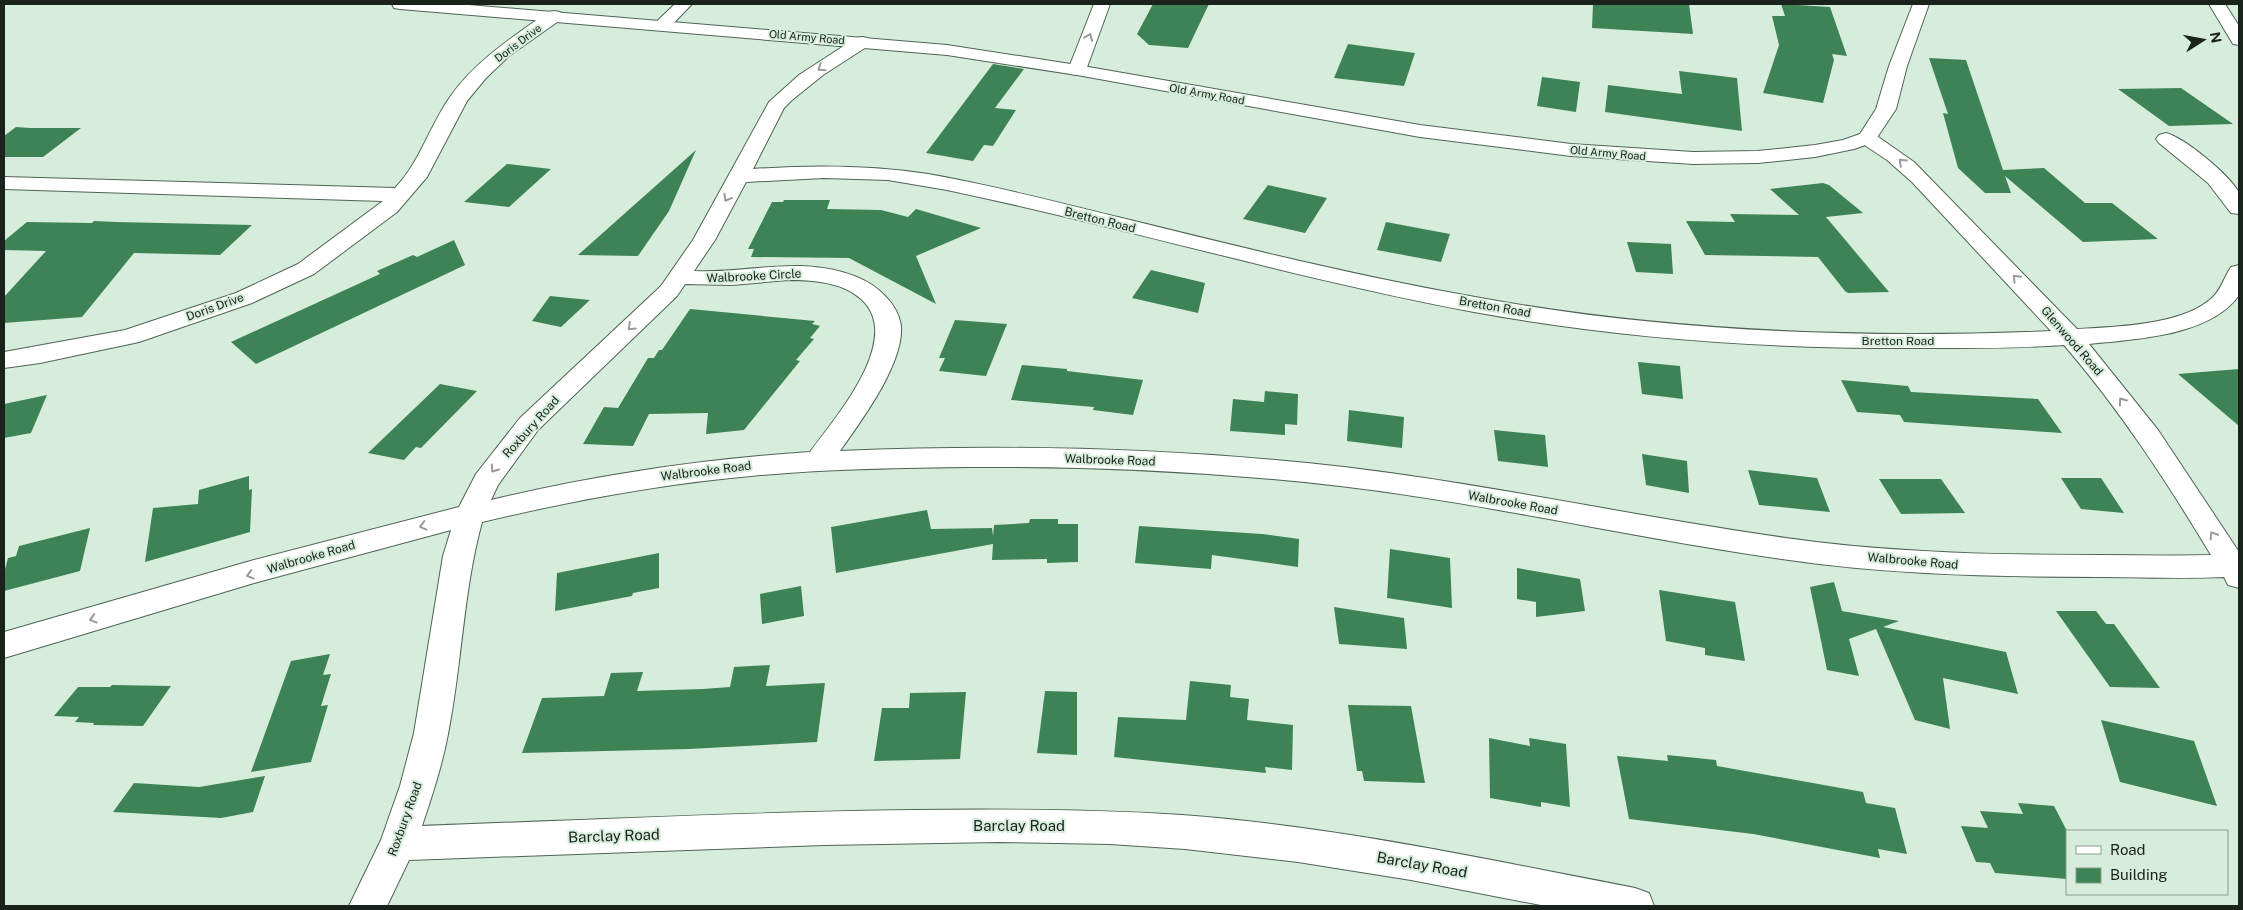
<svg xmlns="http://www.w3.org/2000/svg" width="2243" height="910" font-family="'Public Sans',sans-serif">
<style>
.building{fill:#3e8356}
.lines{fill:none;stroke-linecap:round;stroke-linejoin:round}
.street-casing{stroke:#4f6455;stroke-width:2}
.secondary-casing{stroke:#4f6455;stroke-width:2}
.street{fill:#fff;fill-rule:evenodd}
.secondary{fill:#fff;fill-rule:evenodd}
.oneway{stroke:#989c99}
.labels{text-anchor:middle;stroke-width:4;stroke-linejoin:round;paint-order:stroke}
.far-street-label{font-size:11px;fill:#1a221c;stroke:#d6eddc}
.street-label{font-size:12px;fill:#1a221c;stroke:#d6eddc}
.near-street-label{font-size:15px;fill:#1a221c;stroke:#d6eddc}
</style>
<rect width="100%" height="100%" fill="#d6eddc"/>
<!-- building -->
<g class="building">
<polygon points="1153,4 1209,4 1188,48 1149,45 1137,34"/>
<polygon points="1593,4 1689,4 1693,34 1592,28"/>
<polygon points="1781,4 1830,7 1847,56 1832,54 1834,60 1823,103 1763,93 1779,45 1772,16 1785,16"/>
<polygon points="1348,44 1415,53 1404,86 1334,78"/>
<polygon points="1929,58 1966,60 2003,170 2044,168 2085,203 2112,203 2158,239 2083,242 2005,176 2011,193 1985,193 1958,168 1943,113 1948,114"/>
<polygon points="993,64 1024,69 995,108 1016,110 993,146 984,145 973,161 926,153"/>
<polygon points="1679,71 1737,78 1742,131 1605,112 1608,85 1682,94"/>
<polygon points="1542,77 1580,82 1576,112 1537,106"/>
<polygon points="2181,88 2233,124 2169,126 2118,89"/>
<polygon points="16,127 30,128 81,128 43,157 4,157 4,136"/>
<polygon points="696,150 669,211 638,256 578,255"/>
<polygon points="507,164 551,169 509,207 464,202"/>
<polygon points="1823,183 1829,185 1863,213 1826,217 1889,292 1848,293 1845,291 1818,257 1705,255 1686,221 1735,222 1730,214 1799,215 1770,189"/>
<polygon points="1268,185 1327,198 1305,233 1243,219"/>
<polygon points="784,200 830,200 827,209 881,210 908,217 916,209 981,228 916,256 936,304 849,258 751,257 754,249 748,249 772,202 783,202"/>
<polygon points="94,221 116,222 252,225 220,255 134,253 82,317 4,323 4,297 46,251 4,250 4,241 27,222 92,223"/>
<polygon points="1386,222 1450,234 1441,262 1377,250"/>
<polygon points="454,240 465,265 256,364 231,342 380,274 377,271 413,255 417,257"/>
<polygon points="1627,242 1671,244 1673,274 1636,272"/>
<polygon points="1151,270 1205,283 1198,313 1132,298"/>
<polygon points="550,296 590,300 561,327 532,321"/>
<polygon points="690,309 815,321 812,324 820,326 810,338 814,339 796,360 800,361 744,430 706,434 708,413 649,414 633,446 583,444 604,407 618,408 648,358 654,358 659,350 662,350"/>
<polygon points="955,320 1007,324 986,376 939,371 945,358 939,358"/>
<polygon points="1638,362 1680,366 1683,399 1642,394"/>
<polygon points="1022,365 1067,369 1067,371 1143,380 1133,415 1093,410 1094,407 1011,400"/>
<polygon points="2239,369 2239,426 2178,374"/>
<polygon points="1841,380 1908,386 1911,392 2038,399 2062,433 1904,422 1900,415 1857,412"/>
<polygon points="440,384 477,391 421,448 416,447 404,460 368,453"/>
<polygon points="1265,391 1298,394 1297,425 1285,424 1285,435 1230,431 1233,399 1264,402"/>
<polygon points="47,395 31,433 4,438 4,404"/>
<polygon points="1349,410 1404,417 1402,448 1347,441"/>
<polygon points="1494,430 1545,435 1548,467 1498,461"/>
<polygon points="1642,454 1687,461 1689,493 1646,485"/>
<polygon points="1748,470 1817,478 1830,512 1759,505"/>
<polygon points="249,476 249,490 252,489 250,532 145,562 153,508 198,504 199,490"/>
<polygon points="2061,478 2101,478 2124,513 2081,509"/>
<polygon points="1879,479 1941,479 1965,513 1901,514"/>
<polygon points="927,510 931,529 992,528 993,536 994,525 1029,523 1030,519 1058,519 1058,524 1078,524 1078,562 1047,563 1047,559 992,560 993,544 836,573 831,527"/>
<polygon points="1139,526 1262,534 1299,539 1298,567 1212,555 1211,569 1135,563"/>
<polygon points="90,528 80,571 4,591 4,573 8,558 16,556 19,546"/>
<polygon points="1390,549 1450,558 1452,608 1387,598"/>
<polygon points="659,553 659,588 633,593 632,596 555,611 557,573"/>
<polygon points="1517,568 1580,579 1585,611 1536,617 1536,602 1517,599"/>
<polygon points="1834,582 1842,611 1899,621 1883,627 2006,652 2018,694 1943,678 1950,729 1915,720 1876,629 1849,639 1859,676 1827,670 1810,587"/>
<polygon points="801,586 804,616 762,624 760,594"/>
<polygon points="1659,590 1735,602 1745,661 1705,655 1705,648 1666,641"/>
<polygon points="1334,607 1404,618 1407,649 1339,644"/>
<polygon points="2056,611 2096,611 2106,624 2114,624 2160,688 2110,687"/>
<polygon points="330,654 323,675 331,674 321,706 328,705 311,762 251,772 291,661"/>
<polygon points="770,665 766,686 825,683 817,742 689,749 522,753 542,698 604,696 611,673 643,672 637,691 703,689 730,687 734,667"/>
<polygon points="1190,681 1231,685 1230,697 1249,699 1247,720 1293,725 1292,770 1265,767 1266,773 1114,757 1118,717 1186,720"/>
<polygon points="112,685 171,686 143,726 93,725 94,723 75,722 79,717 54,716 78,687 110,687"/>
<polygon points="1045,691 1077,692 1077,755 1037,753"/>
<polygon points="966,692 960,759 874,761 882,708 909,708 910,693"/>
<polygon points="1348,705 1411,706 1425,783 1364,781 1362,771 1357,771"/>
<polygon points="2101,720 2194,741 2217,806 2120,782"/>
<polygon points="1489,738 1530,746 1529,738 1566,744 1570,807 1541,802 1541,807 1490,798"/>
<polygon points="1667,755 1716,760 1717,766 1863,792 1866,803 1895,808 1907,854 1878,849 1880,858 1753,834 1629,819 1617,756 1668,761"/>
<polygon points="265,776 253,812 221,818 113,812 134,783 199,787"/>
<polygon points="2018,803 2054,806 2067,831 2067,879 1995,873 1990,863 1976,862 1961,826 1988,828 1980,811 2023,814"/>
</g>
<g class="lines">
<!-- street casing -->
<g class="street-casing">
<g id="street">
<polygon points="675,4 692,4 668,29 656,29 653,25"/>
<polygon points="1094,4 1110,4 1086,70 1083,74 1077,75 1071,74 1068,70"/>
<polygon points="2209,4 2225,4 2239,26 2239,45 2233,44"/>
<path d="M 554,11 L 560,12 L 563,16 L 560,20 L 509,56 L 486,78 L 467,101 L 427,177 L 397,212 L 314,274 L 252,303 L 139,342 L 40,363 L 4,368 L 4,352 L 125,330 L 236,293 L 298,264 L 383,201 L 4,189 L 4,177 L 395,188 C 420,162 429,127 450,97 C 475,61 513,37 548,12 Z"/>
<path d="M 862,37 L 868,38 L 871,42 L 868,46 L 823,75 L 792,100 L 784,108 L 753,169 C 812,165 869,165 928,174 C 992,185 1055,202 1118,217 C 1236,246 1355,276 1475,297 C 1665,332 1859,339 2051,331 L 1912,182 L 1887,160 L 1860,142 L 1857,138 L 1860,134 L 1867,132 L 1874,134 L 1914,162 L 2077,329 C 2115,327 2185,325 2213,297 C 2222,288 2224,277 2231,267 L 2239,265 L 2239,295 C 2211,336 2136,339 2089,344 L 2158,430 L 2239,552 L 2239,588 L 2228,585 L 2224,577 C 2182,579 2141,577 2100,577 C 2006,577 1912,575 1819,564 C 1658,544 1501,505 1340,486 C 1218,472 1095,466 971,467 C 898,468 824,469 751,476 C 661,484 570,501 482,522 C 463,592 462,664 448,734 C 442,766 432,796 422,826 C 585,820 749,812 912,810 C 1002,809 1092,809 1182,815 C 1334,826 1485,859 1635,888 L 1649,893 L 1654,906 L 1546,906 L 1411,880 L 1298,862 L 1185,849 L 1110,844 L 998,842 L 824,845 L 409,860 L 387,906 L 349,906 L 381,840 L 400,786 L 414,733 L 443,556 L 451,530 L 254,583 L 4,658 L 4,632 L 254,560 L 459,507 L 476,474 L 520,418 L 661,286 L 693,240 L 769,102 L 799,75 L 856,38 ZM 824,178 L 888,180 L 947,190 C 1124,227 1297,279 1474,312 C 1615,338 1756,348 1899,348 C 1954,348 2009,349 2064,345 C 2120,410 2167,482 2211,555 C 2174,556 2137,555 2100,555 C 2005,555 1910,553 1816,542 C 1658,522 1503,486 1344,467 C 1177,448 1008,444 840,451 C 861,421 904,364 901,326 C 899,311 890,300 880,291 C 860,273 827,267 801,266 C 765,265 730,273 694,271 L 715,240 L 746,182 ZM 788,280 C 813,280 842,282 861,299 C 905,338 835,418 810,452 C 703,459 596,475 491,500 L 498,485 L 538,430 L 677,296 L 685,284 L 732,285 Z"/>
<path d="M 2166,133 C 2185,138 2228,174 2238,191 C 2241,197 2239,208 2239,214 L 2231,213 L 2208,183 L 2159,143 L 2156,139 L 2159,135 Z"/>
</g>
</g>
<!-- secondary casing -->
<g class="secondary-casing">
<polygon id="secondary" points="392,4 457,4 947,45 1077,65 1420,125 1571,144 1693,152 1758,151 1815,145 1843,140 1860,134 1876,109 1889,66 1913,4 1929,4 1907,66 1896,109 1874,142 1854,149 1815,157 1758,163 1693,164 1571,156 1420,137 1077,75 947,55 400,9 394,8"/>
</g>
<!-- street -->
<use href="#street" class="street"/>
<!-- secondary -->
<use href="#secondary" class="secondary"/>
</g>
<!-- one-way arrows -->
<defs><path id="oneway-chevron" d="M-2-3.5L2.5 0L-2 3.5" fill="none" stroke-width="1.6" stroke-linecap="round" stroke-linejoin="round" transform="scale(1.25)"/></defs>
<g class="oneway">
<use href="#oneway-chevron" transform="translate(1089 37) rotate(-69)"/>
<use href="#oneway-chevron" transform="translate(821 68) rotate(146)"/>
<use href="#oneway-chevron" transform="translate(1902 162) rotate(-136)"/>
<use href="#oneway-chevron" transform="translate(727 198) rotate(119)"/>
<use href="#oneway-chevron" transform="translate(2016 278) rotate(-134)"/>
<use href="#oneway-chevron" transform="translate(631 327) rotate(137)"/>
<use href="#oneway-chevron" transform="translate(2122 401) rotate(-126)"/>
<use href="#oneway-chevron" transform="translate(494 469) rotate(125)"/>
<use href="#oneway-chevron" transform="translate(423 526) rotate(165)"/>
<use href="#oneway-chevron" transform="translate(2213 535) rotate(-122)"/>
<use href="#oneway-chevron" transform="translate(250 575) rotate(164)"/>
<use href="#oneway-chevron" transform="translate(93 619) rotate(164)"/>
</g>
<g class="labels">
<!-- far-street labels -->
<g class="far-street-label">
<text transform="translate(807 37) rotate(5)" y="4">Old Army Road</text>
<text transform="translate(518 43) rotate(-37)" y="4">Doris Drive</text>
<text transform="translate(1207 94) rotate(10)" y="4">Old Army Road</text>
<text transform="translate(1608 153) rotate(5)" y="4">Old Army Road</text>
</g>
<!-- street labels -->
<g class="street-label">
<text transform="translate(1100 220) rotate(14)" y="4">Bretton Road</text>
<text transform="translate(754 276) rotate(-3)" y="4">Walbrooke Circle</text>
<text transform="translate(215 307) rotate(-20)" y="4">Doris Drive</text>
<text transform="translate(1495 307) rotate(10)" y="4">Bretton Road</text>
<text x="1898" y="345">Bretton Road</text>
<text transform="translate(2072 341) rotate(49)" y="4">Glenwood Road</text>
<text transform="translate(531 427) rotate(-48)" y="4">Roxbury Road</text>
<text transform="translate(1110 460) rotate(2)" y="4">Walbrooke Road</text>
<text transform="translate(706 471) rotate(-7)" y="4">Walbrooke Road</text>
<text transform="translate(1513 503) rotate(10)" y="4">Walbrooke Road</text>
<text transform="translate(311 557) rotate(-16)" y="4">Walbrooke Road</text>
<text transform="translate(1913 561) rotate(5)" y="4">Walbrooke Road</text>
<text transform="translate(405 819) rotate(-70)" y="4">Roxbury Road</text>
</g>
<!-- near-street labels -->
<g class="near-street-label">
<text x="1019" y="831">Barclay Road</text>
<text transform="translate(614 836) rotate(-2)" y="5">Barclay Road</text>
<text transform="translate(1422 865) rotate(10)" y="5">Barclay Road</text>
</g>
</g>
<!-- border -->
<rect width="2243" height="910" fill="none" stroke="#1a221c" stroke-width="10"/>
<!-- legend -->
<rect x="2066" y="830" width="162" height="65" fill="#d6eddc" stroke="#8b9c8f"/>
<rect x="2076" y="846" width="25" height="8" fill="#ffffff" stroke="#8b9c8f"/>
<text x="2110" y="855" font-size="15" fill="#1a221c">Road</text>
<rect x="2076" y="868" width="25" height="15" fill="#3e8356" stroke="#8b9c8f"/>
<text x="2110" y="880" font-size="15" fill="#1a221c">Building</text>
<!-- north arrow -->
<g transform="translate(2203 40) rotate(79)" stroke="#d6eddc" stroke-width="4" paint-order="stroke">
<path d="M0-4L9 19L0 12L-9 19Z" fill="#1a221c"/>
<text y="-8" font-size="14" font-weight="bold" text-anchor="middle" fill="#1a221c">N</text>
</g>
</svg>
